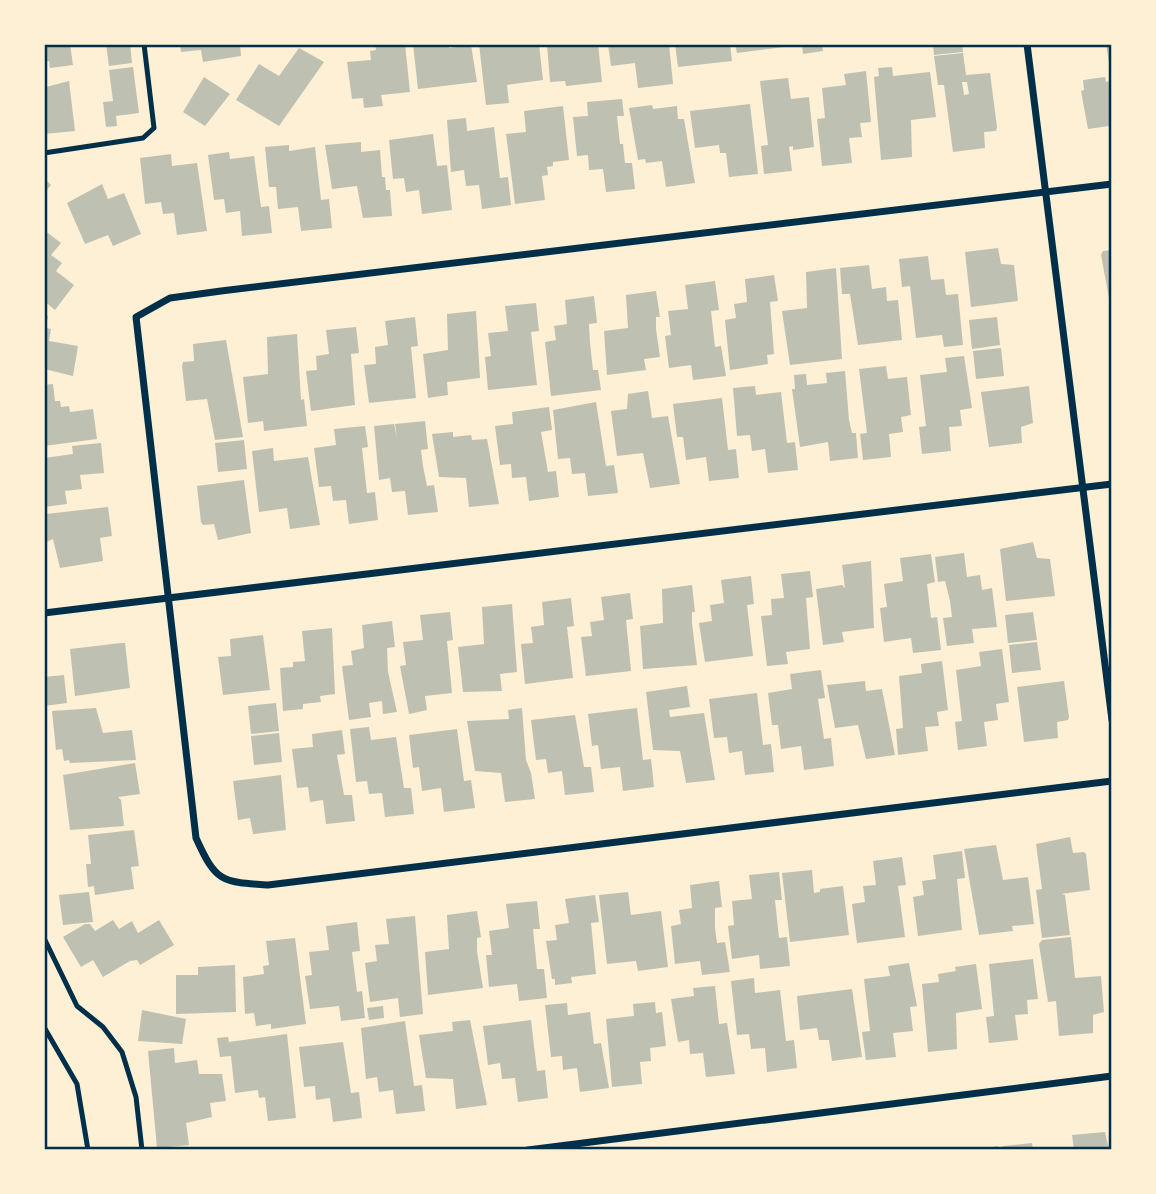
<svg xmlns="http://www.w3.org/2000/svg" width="1156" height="1194" font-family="'Public Sans',sans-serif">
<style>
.building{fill:#bec0b2;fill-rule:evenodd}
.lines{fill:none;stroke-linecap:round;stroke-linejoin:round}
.service{stroke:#003049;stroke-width:5}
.minor{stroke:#003049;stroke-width:7}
.neatline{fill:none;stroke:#003049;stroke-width:2.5}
</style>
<rect width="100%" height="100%" fill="#fdf0d5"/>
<!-- building -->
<g class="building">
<polygon points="44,44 70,44 73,65 50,68 49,61 44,61"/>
<polygon points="106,44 130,44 132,63 109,66"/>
<polygon points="180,44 240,44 241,56 203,62 201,50 181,52"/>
<polygon points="375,44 405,44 410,92 381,95 383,106 364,108 363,98 352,99 347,62 371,60 370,51 376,50"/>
<polygon points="413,44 449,44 449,48 471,45 477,82 418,89"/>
<polygon points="479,44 539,44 543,80 507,85 509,103 486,105"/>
<polygon points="547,44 598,44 602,82 566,86 565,81 550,82"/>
<polygon points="608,44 669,44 673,84 638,88 635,63 611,66"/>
<polygon points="675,44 730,44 732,61 678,67"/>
<polygon points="735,44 800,44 800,45 737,53"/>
<polygon points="802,44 822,44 823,51 803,54"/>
<polygon points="933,44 962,44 963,52 934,55"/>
<polygon points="1106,44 1112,44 1112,75 1111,75"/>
<polygon points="299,48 324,62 279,126 236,100 259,64 279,76"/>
<path d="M 963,53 L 966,75 L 990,73 L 997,127 L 996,131 L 984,132 L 985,148 L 953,152 L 944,85 L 938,85 L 934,56 ZM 962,82 L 967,82 L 969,94 L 964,95 Z"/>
<polygon points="133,67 139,113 116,116 117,126 106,127 103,102 113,101 109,70"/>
<polygon points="892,67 893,76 930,72 936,117 911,120 912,157 881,160 874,77 879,76 878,68"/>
<polygon points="866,71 871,122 860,123 862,137 849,138 852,163 822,166 817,119 825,118 822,88 846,85 844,74"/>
<polygon points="204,77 230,94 205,126 183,112"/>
<polygon points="1105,77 1106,82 1112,81 1112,137 1109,126 1088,129 1081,91 1084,90 1083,80"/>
<polygon points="788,78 791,99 809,97 814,147 793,150 793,146 789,147 792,171 764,174 761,146 768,145 760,81"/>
<polygon points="69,81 75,131 44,134 46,87"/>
<polygon points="622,99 624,116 617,116 620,144 623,144 625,163 632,163 635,189 606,192 603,169 589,170 588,155 577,156 573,117 588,116 587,102"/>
<polygon points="750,104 758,174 729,177 726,153 720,153 719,145 695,148 690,111"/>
<polygon points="652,105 653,109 677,106 678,119 684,119 695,183 666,187 662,161 646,163 645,159 638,160 629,108"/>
<polygon points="563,106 569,160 553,162 553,166 547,167 548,175 542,176 545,200 515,204 506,134 526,132 524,111"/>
<polygon points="466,118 467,131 494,127 500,178 508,177 511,205 482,209 479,185 466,186 464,170 451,172 447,120"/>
<polygon points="433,134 437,166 447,165 452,210 422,214 419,190 406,192 404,178 393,179 389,140"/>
<polygon points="361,142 361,152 380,150 382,177 385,177 386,190 390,190 392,216 363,218 357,186 332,189 325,145"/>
<polygon points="289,145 289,151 315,147 321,200 329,199 332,228 301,231 298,207 278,209 276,187 269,187 265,147"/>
<polygon points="229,152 230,159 254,156 261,207 269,206 272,233 242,236 240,211 226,213 224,199 214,200 208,155"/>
<polygon points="171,154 172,166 197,163 207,231 177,235 174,213 163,214 161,202 145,204 140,158"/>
<polygon points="44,178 51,185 44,193"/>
<polygon points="102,184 108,199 124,193 141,234 113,246 108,235 85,244 67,203"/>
<polygon points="44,230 61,243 51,255 62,263 56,271 74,285 55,310 44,301"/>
<polygon points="998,248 1001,264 1014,265 1018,301 971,307 965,252"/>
<polygon points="1112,250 1112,309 1111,309 1101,255 1103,251"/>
<polygon points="928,256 931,280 944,279 946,295 958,294 963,345 944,347 942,335 916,338 910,286 902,287 899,259"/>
<polygon points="869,265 872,289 886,287 887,301 898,300 902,340 858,345 850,294 842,294 840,268"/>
<polygon points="836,268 842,359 790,365 782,311 807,308 806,272"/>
<polygon points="774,275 778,301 770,302 774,354 767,355 768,364 730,370 725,320 736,318 734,304 747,302 745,279"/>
<polygon points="715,281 719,310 711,311 715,347 721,346 726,376 693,380 691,365 669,368 665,336 671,335 668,311 688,309 685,285"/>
<polygon points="656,291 660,317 656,317 656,329 660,357 644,359 646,370 607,375 604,331 628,328 626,295"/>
<polygon points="594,296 597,323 589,324 590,343 593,370 598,370 601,390 551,396 545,342 556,340 554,326 567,324 565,300"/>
<polygon points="536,303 539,331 531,332 537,385 488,390 485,357 491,356 488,333 508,331 505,306"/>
<polygon points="476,311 480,378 447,382 448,395 428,398 423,354 448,350 447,314"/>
<polygon points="44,315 48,316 46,328 51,329 49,341 78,346 73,376 44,369"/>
<polygon points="415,317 418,346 411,347 416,398 369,403 364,365 376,364 375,347 388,345 385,321"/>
<polygon points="997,317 1000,345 972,349 969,320"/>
<polygon points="356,327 359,353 351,354 355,405 311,411 306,371 317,370 316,356 329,354 326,330"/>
<polygon points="297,334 301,400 304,399 307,426 264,431 263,421 248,423 243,377 268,374 267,337"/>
<polygon points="226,340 243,437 215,440 207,399 186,401 182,366 183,362 194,361 193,344"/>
<polygon points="1001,348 1004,376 976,379 973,351"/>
<polygon points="964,356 972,408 960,410 962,426 949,427 951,451 922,454 919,427 926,426 920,375 947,372 945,358"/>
<polygon points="886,366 888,379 907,377 911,415 901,417 903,432 889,434 891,457 863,460 860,434 867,433 859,369"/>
<polygon points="845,371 849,420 852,433 856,433 858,458 830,461 828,442 800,447 792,389 795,389 794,375 806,374 807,385 827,383 826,373"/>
<polygon points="53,384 55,401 60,401 61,407 69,406 70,412 93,409 97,439 44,446 44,385"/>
<polygon points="755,386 756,395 781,392 787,443 795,442 798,470 768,473 765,449 752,451 750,435 737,436 733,388"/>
<polygon points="1029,386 1033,423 1021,427 1022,443 989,447 981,392"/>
<polygon points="648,391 652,418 668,416 680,484 650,488 643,453 617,456 611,411 627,409 628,394"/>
<polygon points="722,398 728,450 736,449 739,478 709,481 706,457 686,460 683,437 677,437 673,404"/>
<polygon points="596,402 606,466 614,465 618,493 588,496 585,473 572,474 570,458 558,459 553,410"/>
<polygon points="549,407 552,430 541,432 548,472 556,471 559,497 529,501 526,477 512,478 511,464 500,465 495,426 513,424 512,412"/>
<polygon points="425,421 428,449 421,450 423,466 427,486 434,485 438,512 408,515 405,491 392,492 390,478 379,480 374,426 394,424 397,439 395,424"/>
<polygon points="365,426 368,447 362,448 367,493 375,492 378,520 349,524 346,500 333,501 331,486 319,487 314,448 336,445 334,429"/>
<polygon points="453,432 453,437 471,435 472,440 487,439 499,504 469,507 466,478 439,477 432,434"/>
<polygon points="244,440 247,469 218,472 215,443"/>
<polygon points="101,443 104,473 80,475 82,489 65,491 67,504 44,507 44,458 73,454 72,446"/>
<polygon points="273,448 274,461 308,457 320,525 290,529 287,508 259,512 252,451"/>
<polygon points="244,480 251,533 218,540 214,524 203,525 201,522 197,486"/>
<polygon points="108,507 112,536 100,538 103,561 60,568 53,539 44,543 46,514"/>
<polygon points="1033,542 1037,558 1050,559 1055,596 1006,601 1000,549"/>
<polygon points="964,553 967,577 980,575 982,590 992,588 997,627 972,629 974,643 947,646 943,618 952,617 950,601 945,581 938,582 935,557"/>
<polygon points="931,554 935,582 927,584 931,618 937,617 941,650 913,653 911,638 884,642 880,608 887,607 884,584 903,581 900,558"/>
<polygon points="871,561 874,628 842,632 844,642 823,645 816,589 842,585 845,588 842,565"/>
<polygon points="810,571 813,597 806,598 810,649 786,652 788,664 767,666 761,616 772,615 771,599 784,598 781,574"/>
<polygon points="751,576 754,604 747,605 753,656 705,662 699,623 712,621 710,605 724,603 721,580"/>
<polygon points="692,585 695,612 692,612 692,623 697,665 643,669 640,626 663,623 662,589"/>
<polygon points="630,593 633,619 626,620 631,671 586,676 581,637 592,636 590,622 604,620 601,597"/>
<polygon points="571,598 574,626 567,627 573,678 525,684 521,644 533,643 531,627 544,625 542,602"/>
<polygon points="512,604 517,672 500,674 502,691 463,692 458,647 484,644 482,607"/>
<polygon points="450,612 453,640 447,641 452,693 425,696 427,710 409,714 400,666 406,665 403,642 423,640 420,615"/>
<polygon points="1033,612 1037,640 1008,643 1005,615"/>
<polygon points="392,621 395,647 387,648 388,672 397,712 383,714 382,701 369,703 371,717 349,720 342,666 353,665 351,651 364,648 362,625"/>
<polygon points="332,628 335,694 320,696 321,702 303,704 303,709 283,711 280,668 293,667 293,662 305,661 302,631"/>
<polygon points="263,635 270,690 223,695 218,657 231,656 230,639"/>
<polygon points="1037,642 1041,670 1012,673 1009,645"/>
<polygon points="121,643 125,643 130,688 75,696 70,649"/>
<polygon points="1002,649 1009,702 996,704 998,720 984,722 987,746 958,750 955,722 962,721 956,670 981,666 979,652"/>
<polygon points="942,661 948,710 937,712 939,726 925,727 928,751 898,755 896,729 903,728 899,676 922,673 921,664"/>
<polygon points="821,670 825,698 818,699 824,739 831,738 834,766 804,770 801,746 781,749 778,725 772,725 768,693 792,689 790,674"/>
<polygon points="64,675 67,703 44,706 44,677"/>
<polygon points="865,681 866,691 882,689 895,755 866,759 858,725 835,728 827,685"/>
<polygon points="1064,681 1069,717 1068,720 1057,722 1058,738 1024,742 1017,687"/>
<polygon points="687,686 690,707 669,710 670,717 704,713 715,780 686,783 680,751 653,750 646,692"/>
<polygon points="757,693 763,745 771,744 774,772 745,775 742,751 729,753 727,737 714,738 709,699"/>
<polygon points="276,703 279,731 251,734 248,706"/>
<polygon points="96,708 103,733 132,730 136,760 70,763 69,760 64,761 62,749 56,750 52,711"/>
<polygon points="522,708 526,760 531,773 535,799 505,802 501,773 475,771 467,721 509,719 508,710"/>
<polygon points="637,708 643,760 651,759 654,787 623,791 620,767 601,769 598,745 592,746 588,714"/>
<polygon points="575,715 584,767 591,767 594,792 565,795 562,771 548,773 546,759 536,760 531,720"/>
<polygon points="369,727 371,740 396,737 404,788 411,788 414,814 385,817 382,793 369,794 367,781 356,782 350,729"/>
<polygon points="457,729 464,781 471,780 475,808 444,812 441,788 422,791 419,767 413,768 409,735"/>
<polygon points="342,730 345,754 337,755 344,795 352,795 355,821 326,824 323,800 310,802 308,787 297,788 292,749 313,747 312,734"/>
<polygon points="279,733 282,762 254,765 251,736"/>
<polygon points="135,763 140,794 118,797 121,800 124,826 70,830 63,775"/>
<polygon points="281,775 286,830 253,834 250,818 238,820 233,781"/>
<polygon points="134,830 139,866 131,867 134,889 95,895 94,886 88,887 86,864 91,864 88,835"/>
<polygon points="1070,837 1073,853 1084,852 1086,854 1090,890 1061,894 1065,895 1070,935 1042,938 1036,890 1042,889 1036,844"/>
<polygon points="996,845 1003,880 1028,877 1034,924 1012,926 1013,931 979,935 964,849"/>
<polygon points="962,851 965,878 957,879 962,930 918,936 913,897 924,895 922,881 936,879 933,855"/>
<polygon points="902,857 906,885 898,886 905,937 857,943 852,904 865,902 863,886 876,885 873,861"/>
<polygon points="812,870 814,893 820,892 820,889 843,886 849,935 790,942 782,873"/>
<polygon points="779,872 782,900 775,900 779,938 787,937 790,966 760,969 759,955 732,959 728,926 734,925 732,901 752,899 749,875"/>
<polygon points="719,881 722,907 715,908 715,928 717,943 725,942 730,972 702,975 700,961 675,964 671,926 681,924 679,910 692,908 690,885"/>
<polygon points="89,892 93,922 63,925 59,895"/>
<polygon points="628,892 631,915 661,911 668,967 638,971 636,961 607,964 599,895"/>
<polygon points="595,895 599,922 591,923 596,974 571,977 572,983 555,985 555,979 552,979 546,941 557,940 555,925 569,923 565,899"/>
<polygon points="537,901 540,929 533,929 537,969 544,969 547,998 519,1001 517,984 489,987 486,955 492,955 489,931 509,928 506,904"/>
<polygon points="477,911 481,937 477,938 477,951 483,988 428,995 425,952 449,949 447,915"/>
<polygon points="415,916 423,1014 400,1017 398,998 370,1002 365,963 377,961 375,945 389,944 386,919"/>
<polygon points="113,920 119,929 132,921 138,933 159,920 174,945 140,965 137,960 130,961 103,977 93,960 81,967 63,937 85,924 90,924 95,931"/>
<polygon points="357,922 360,951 352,952 357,992 362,991 365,1018 341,1021 339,1006 310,1009 305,976 312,975 309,952 329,950 326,926"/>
<polygon points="1071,937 1075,978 1101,976 1104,1012 1093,1015 1093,1033 1059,1036 1056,1001 1048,1002 1039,944 1042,940"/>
<polygon points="295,938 306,1024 271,1029 271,1024 256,1026 254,1013 245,1014 243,977 264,974 263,966 269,965 266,941"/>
<polygon points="1033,959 1038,999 1027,1000 1028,1014 1015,1015 1018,1040 989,1043 986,1017 994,1016 989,964"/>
<polygon points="909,963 917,1006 910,1007 913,1031 893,1033 896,1057 866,1060 862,1032 870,1031 864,979 890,976 888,966"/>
<polygon points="976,964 982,1009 956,1013 957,1049 928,1052 922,984 939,982 938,974 956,971 955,967"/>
<polygon points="235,965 236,1012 176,1014 176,975 198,975 198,967"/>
<polygon points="754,978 755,993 780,990 786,1041 794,1040 797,1068 767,1072 765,1048 751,1049 749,1034 737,1035 731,981"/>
<polygon points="715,986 719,1024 727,1023 735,1074 706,1077 703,1053 690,1054 689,1040 678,1042 671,999 694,996 693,988"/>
<polygon points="852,989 862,1057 832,1061 829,1040 819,1040 817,1028 800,1030 797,996"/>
<polygon points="655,1002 656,1013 662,1012 666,1046 650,1048 651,1061 640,1062 642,1084 612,1087 606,1019 634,1016 633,1004"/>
<polygon points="567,1003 568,1015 590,1012 594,1044 601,1043 609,1088 580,1092 577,1068 563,1070 562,1056 551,1057 545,1005"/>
<polygon points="383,1006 384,1018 369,1020 367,1008"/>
<polygon points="142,1010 186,1019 182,1044 138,1041"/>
<polygon points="470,1020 487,1105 456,1109 453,1079 426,1078 419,1035 453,1031 452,1022"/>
<polygon points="531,1020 537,1071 545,1070 548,1098 518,1102 515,1078 502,1079 500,1063 488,1065 483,1026"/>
<polygon points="405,1021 414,1086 422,1085 425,1111 396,1114 393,1090 379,1092 377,1077 366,1079 361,1028"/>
<polygon points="287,1034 296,1118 268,1121 265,1097 259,1098 258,1090 235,1093 231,1056 220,1057 217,1038 228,1037 229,1042"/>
<polygon points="343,1042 351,1093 359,1092 362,1118 333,1122 330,1098 316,1100 315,1086 304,1087 299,1047"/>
<polygon points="174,1048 175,1063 197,1060 199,1074 222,1074 226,1101 210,1103 212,1117 186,1123 189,1145 157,1148 148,1051"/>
<polygon points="1105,1132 1109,1150 1074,1150 1072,1135"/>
<polygon points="1032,1143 1033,1150 1003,1150 1003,1146"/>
<polygon points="998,1146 998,1150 980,1150 980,1149"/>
</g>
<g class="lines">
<!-- service -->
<g class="service">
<polyline points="44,153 143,138 154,128 144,44"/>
<polyline points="44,938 77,1006 103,1027 122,1052 136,1097 142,1150"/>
<polyline points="44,1027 77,1084 88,1150"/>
</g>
<!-- minor -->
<g class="minor">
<polyline points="1027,44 1112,720"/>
<path d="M 1112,184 L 221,291 L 170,298 L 136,317 L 196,838 C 216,882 221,882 268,885 L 1112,781"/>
<polyline points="44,613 1112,484"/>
<polyline points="528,1150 1112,1076"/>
</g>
</g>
<!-- border -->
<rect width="1156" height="1194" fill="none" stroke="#fdf0d5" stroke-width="91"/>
<rect x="46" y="46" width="1064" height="1102" class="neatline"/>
</svg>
